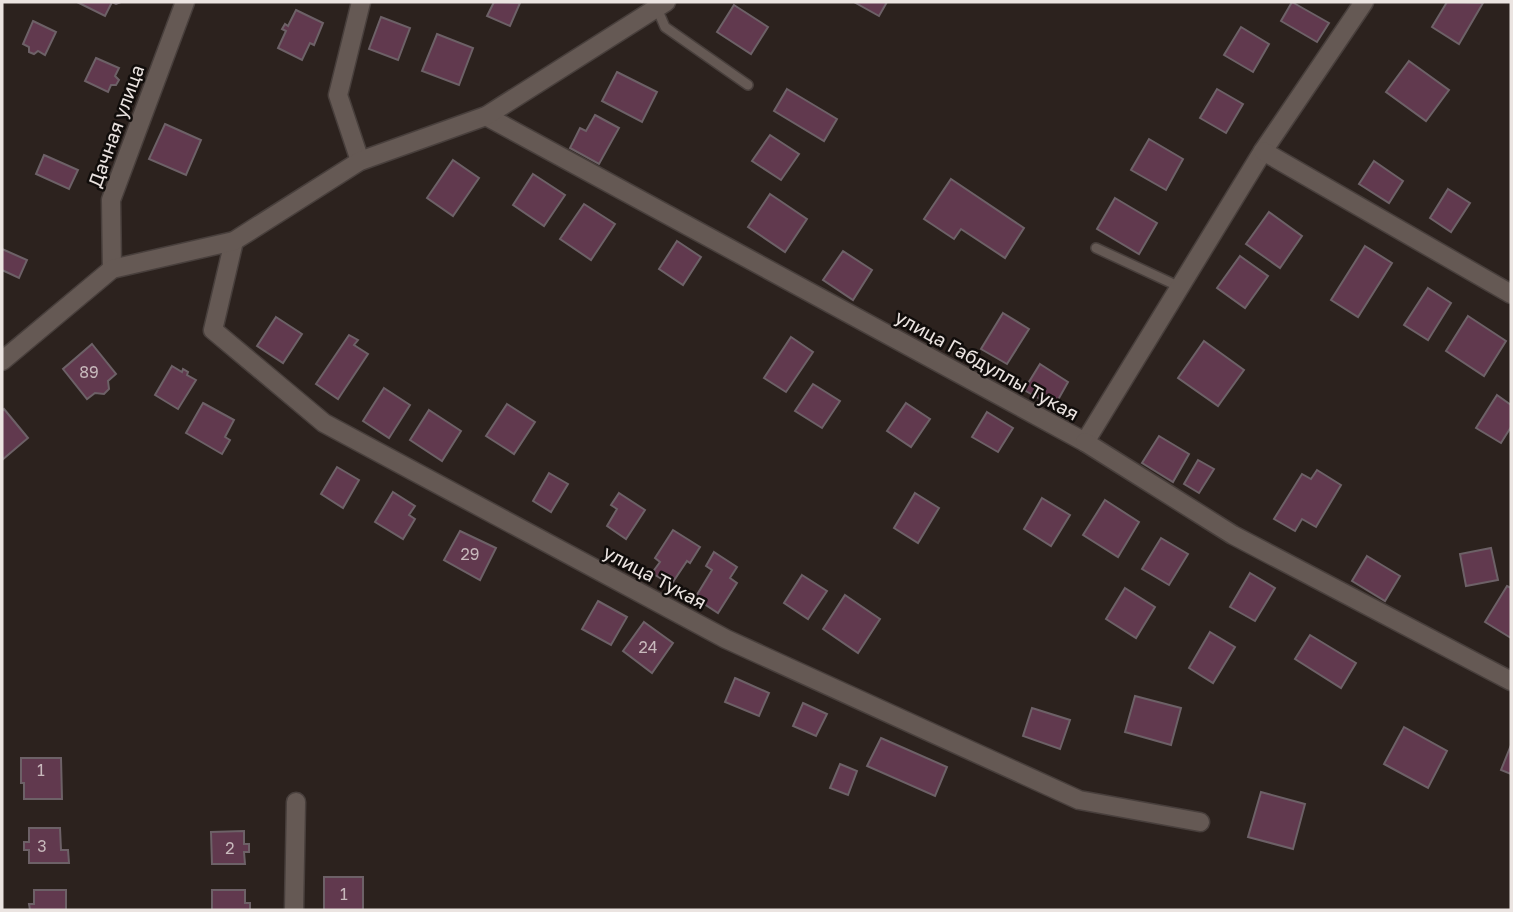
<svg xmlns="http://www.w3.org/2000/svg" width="1513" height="912" font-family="'Golos Text',sans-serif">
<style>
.building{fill:#61394e;stroke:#6d6167;stroke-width:2}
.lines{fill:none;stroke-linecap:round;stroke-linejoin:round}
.lane-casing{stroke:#483f3c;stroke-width:12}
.street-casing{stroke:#483f3c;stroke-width:21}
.lane{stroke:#655954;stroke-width:9}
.street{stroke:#655954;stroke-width:18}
.labels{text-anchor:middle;stroke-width:5;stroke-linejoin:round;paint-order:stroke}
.number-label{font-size:16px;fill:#c8b9bc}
.street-label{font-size:19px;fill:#ebe4e1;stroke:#110d0b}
</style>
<rect width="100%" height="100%" fill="#2c221e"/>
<!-- building -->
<g class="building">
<polygon points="77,2 121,2 116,4 112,2 105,16"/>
<polygon points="494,2 520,3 510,26 487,16"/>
<polygon points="854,2 887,2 879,16"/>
<polygon points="1292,2 1329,23 1317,42 1281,21"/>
<polygon points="1447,2 1483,3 1459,44 1432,27"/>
<polygon points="734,5 768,27 751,54 717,32"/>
<polygon points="296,10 323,23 314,45 310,43 302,60 278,48 286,31 282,29 285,24 288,26"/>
<polygon points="381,17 410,28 398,60 369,49"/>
<polygon points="33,21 56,32 45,55 38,51 34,54 29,52 29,47 23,44"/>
<polygon points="1241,27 1269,44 1253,72 1224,55"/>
<polygon points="437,34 473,48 459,85 422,71"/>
<polygon points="96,58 119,68 115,76 119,80 116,85 111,85 108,92 85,81"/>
<polygon points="1409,61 1449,90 1426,121 1386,92"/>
<polygon points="617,72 657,92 642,122 602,101"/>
<polygon points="787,89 837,119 824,141 774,111"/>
<polygon points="1217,89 1243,104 1226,133 1200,118"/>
<polygon points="595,115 619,128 599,164 570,148 580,128 586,131"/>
<polygon points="165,124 201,140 186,175 149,159"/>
<polygon points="770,135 799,154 781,180 752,161"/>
<polygon points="1149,139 1183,159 1166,190 1131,170"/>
<polygon points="44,155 78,170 69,189 36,174"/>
<polygon points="453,160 479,178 453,216 427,198"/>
<polygon points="1374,161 1403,181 1389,203 1359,184"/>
<polygon points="533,174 565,195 544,226 513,205"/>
<polygon points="951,179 1024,228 1005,258 961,229 954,239 924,219"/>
<polygon points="1448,189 1470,203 1451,232 1430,218"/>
<polygon points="770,194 807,219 785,252 748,227"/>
<polygon points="1115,198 1157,223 1139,254 1097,229"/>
<polygon points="584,204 615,224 591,260 560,239"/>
<polygon points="1269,212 1302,236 1280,268 1246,244"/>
<polygon points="677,241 701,257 683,285 659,269"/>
<polygon points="1365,246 1392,263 1358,317 1331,300"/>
<polygon points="2,249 27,260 19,278 2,270"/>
<polygon points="843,251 872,270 853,300 823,280"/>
<polygon points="1240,256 1268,276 1245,308 1217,288"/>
<polygon points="1428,288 1451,303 1428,340 1404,325"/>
<polygon points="1003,313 1029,329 1007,364 981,349"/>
<polygon points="1468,316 1506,341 1484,376 1446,351"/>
<polygon points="276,317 302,334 283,363 257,346"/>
<polygon points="349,335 358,340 354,345 368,354 338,399 316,384"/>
<polygon points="791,337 813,352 786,392 764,378"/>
<polygon points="1204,341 1244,370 1218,406 1178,378"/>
<polygon points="92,344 116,374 108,381 109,389 104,394 95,393 87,399 63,369"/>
<polygon points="1040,364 1068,382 1054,407 1024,390"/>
<polygon points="172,366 182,372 183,369 188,372 187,375 196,380 178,409 155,395"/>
<polygon points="813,384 840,401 822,428 795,411"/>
<polygon points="384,388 410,405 389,438 363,421"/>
<polygon points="1497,395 1511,405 1511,427 1501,443 1476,428"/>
<polygon points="203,403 234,420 225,437 230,440 222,454 186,433"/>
<polygon points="906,403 930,419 911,447 887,431"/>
<polygon points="507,404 535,422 514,454 486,436"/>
<polygon points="4,409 28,438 2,460 2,411"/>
<polygon points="429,410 461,431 442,461 410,440"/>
<polygon points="987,412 1013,428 998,452 972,437"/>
<polygon points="1159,436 1189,454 1173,482 1142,463"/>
<polygon points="1198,460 1214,469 1199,493 1184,484"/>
<polygon points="337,467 359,480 343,508 321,494"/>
<polygon points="1317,470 1341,485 1316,527 1302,519 1295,531 1274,519 1302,474 1311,479"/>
<polygon points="549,473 568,484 551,512 533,501"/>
<polygon points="393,492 415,506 409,515 415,519 403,539 375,522"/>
<polygon points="619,493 645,510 626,539 607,526 617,509 611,505"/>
<polygon points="915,493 939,508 918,543 894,528"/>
<polygon points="1042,498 1070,515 1051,546 1024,529"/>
<polygon points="1105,500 1139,522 1118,557 1083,535"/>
<polygon points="673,530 700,547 690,563 687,561 671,585 652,573 660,562 655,558"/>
<polygon points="460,531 496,548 480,580 444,560"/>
<polygon points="1161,538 1188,554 1169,585 1142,569"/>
<polygon points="1491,548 1498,580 1466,586 1460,554"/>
<polygon points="714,552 737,567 730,578 737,583 718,613 695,598 712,570 706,566"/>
<polygon points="1367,556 1400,576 1385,601 1352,581"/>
<polygon points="1250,573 1275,588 1255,621 1230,607"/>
<polygon points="802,575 827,591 808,619 784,603"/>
<polygon points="1507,586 1511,588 1511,638 1485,622"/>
<polygon points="1125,588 1155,607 1136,638 1106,619"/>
<polygon points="845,595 880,619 858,653 823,629"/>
<polygon points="598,601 627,617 611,645 582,629"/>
<polygon points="644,622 673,643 652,673 623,651"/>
<polygon points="1210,632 1235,647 1213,683 1189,668"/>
<polygon points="1310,635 1356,663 1341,688 1295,659"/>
<polygon points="735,678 769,693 759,716 725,702"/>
<polygon points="1135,696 1181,708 1171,745 1125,732"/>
<polygon points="803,703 827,714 816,736 793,726"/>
<polygon points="1032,708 1070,720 1060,749 1023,736"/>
<polygon points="1404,727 1447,751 1428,788 1384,764"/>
<polygon points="881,738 947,767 935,796 867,766"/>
<polygon points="1511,745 1511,774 1501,770"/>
<polygon points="21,758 61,758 62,799 24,799 24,783 21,783"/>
<polygon points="840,764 857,771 848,795 830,788"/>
<polygon points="1261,792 1305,804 1293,849 1248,837"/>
<polygon points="29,828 60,828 61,850 68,850 69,863 29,863 29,850 24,850 24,842 29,842"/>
<polygon points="244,831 244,844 249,844 249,852 244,852 245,864 212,864 211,832"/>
<rect x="324" y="877" width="39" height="33"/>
<polygon points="34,890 66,890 66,910 30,910 29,904 34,904"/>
<polygon points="212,890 245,890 245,903 250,903 250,910 212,910"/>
</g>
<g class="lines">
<!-- lane casing -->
<g class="lane-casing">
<g id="lane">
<polyline points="656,6 665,27 748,85"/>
<polyline points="1096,248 1180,287"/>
</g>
</g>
<!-- street casing -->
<g class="street-casing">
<g id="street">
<polyline points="486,116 1085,442 1263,151 1364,2"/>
<polyline points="1263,151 1511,294"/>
<polyline points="360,161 338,95 361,2"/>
<polyline points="234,241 213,330 324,423 726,639 1079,800 1200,822"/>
<polyline points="112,269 111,200 185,2"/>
<polyline points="2,361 112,269 234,241 360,161 486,116 666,2"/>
<polyline points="1085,442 1233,535 1511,681"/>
<polyline points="294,910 296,802"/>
</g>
</g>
<!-- lane -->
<use href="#lane" class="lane"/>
<!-- street -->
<use href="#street" class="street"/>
</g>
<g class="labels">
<!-- number labels -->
<g class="number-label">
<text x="89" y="378">89</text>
<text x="470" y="560">29</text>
<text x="648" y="653">24</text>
<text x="41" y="776">1</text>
<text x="42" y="852">3</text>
<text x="230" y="854">2</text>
<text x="344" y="900">1</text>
</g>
<!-- street labels -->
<g class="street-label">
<text transform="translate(116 126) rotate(-70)" y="7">Дачная улица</text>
<text transform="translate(987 365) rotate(29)" y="7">улица Габдуллы Тукая</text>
<text transform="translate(655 577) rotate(28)" y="7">улица Тукая</text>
</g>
</g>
<!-- border -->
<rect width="1513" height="912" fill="none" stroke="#ebe4e1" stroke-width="7"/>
</svg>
